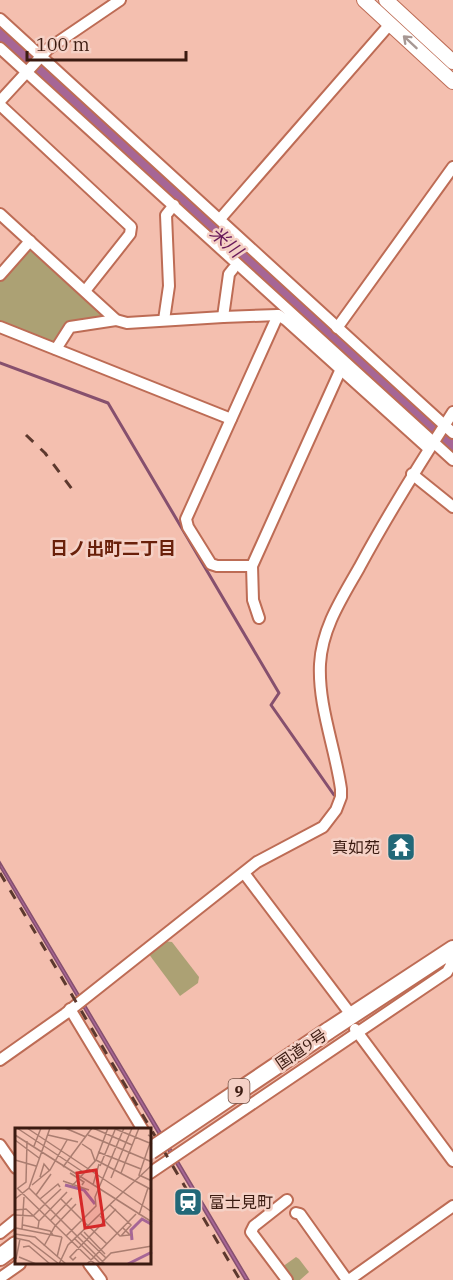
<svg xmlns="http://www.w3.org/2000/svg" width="453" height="1280" font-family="'IBM Plex Serif','Noto Sans JP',serif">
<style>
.green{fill:#aca174}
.water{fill:#a66696;stroke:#86506e;stroke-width:1.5}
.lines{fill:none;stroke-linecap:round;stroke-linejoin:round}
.stream{stroke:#86506e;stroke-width:3}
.river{stroke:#a66696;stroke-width:20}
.minor-casing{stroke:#bd6c55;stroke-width:14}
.major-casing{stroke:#bd6c55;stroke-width:16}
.highway-casing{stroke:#bd6c55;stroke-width:20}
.minor{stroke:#fff;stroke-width:10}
.major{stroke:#fff;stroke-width:14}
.highway{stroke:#fff;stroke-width:16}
.rail{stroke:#5d392e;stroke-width:3;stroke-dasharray:10 10;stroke-linecap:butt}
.highway-bridge-casing{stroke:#bd6c55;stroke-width:20;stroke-linecap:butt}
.highway-bridge{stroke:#fff;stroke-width:16}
.oneway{stroke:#a79894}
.labels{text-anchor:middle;stroke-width:5;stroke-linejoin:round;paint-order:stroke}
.shield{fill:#f5d1c6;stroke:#735247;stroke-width:1.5}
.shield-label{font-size:15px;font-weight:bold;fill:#3b1b11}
.poi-label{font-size:16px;fill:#3b1b11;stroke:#f5d1c6;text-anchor:end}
.street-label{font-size:16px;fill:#3b1b11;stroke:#f5d1c6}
.water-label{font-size:18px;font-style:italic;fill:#691a5a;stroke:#f5d1c6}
.neighbourhood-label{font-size:18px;font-weight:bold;fill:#69200a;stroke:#f5d1c6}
.inset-river{fill:none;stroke:#a66696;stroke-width:3}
.inset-road{fill:none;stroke:#aa7d70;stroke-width:1.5}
.view{fill:#d62828;fill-opacity:0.15;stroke:#d62828;stroke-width:3}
.inset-edge{fill:none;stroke:#3b1b11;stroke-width:3}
</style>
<rect width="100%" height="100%" fill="#f4bfaf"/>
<!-- green -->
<g class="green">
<polygon points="28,249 32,249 102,313 100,319 68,323 57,341 52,342 0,322 0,280"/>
<polygon points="164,941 172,942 199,977 198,983 180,996 148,953"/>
<polygon points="296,1257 299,1259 309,1272 300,1280 290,1280 282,1267"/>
</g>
<!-- water -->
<polygon class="water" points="0,862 249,1280 245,1280 0,867"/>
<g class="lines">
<!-- stream -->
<polyline class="stream" points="0,363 108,403 279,693 271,705 334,795"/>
<!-- river -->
<polyline class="river" points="0,36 453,447"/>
<!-- minor casing -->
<g class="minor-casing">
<g id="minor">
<polyline points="0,19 453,433"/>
<polyline points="0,48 453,460"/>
<polyline points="0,101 48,49 120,0"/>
<polyline points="0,105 131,227 130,234 85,291"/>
<polyline points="0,214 116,320 127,323 223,317 278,315 286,320 428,448"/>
<polyline points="220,219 390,24"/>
<polyline points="0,275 30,241"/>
<polyline points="278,315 186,519 188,527 211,564 217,566 252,566 340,371"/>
<polyline points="223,317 229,274 233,269"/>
<polyline points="164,320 169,286 166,215 174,205"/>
<polyline points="0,327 231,419"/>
<polyline points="337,328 453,167"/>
<polyline points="56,349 70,327 116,320"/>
<polyline points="412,474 453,507"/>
<polyline points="252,566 253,600 259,618"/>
<polyline points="244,873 352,1016"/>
<polyline points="70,1009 143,1130"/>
<polyline points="355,1029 453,1161"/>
<path d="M 0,1060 L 65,1014 L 257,862 L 323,827 L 336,810 L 341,797 L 341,789 C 335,747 318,706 320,664 C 322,628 342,598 359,568 C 388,514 420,463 453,412"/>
<polyline points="0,1145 16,1168"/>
<polyline points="150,1173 447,972 451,965 449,951"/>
<polyline points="287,1200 254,1226 251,1232 287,1280"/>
<polyline points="296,1213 300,1214 347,1280"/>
<polyline points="0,1233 16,1220"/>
<polyline points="89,1264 101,1280"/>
<polyline points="0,1278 20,1264"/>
<polyline points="349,1280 453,1206"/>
</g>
</g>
<!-- major casing -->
<g class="major-casing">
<g id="major">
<polyline points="364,0 453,82"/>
<polyline points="386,0 453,62"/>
</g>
</g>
<!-- highway casing -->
<g class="highway-casing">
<g id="highway">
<polyline points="328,1031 453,949"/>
<polyline points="0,1257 16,1245"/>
</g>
</g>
<!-- minor -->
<use href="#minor" class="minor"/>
<!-- major -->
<use href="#major" class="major"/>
<!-- highway -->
<use href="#highway" class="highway"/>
<!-- rail -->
<g class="rail">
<polyline points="26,435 45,453 72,489"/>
<polyline points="0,873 240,1280"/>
</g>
<!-- highway-bridge casing -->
<g class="highway-bridge-casing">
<polyline id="highway-bridge" points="150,1151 328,1031"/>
</g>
<!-- highway-bridge -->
<use href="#highway-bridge" class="highway-bridge"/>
</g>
<!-- one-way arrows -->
<defs><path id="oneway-shaft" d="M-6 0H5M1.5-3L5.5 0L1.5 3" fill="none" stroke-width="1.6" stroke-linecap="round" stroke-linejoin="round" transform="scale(1.5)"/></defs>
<use class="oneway" href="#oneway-shaft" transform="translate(410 42) rotate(-137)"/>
<!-- icons -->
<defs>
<g id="temple-square" transform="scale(1.5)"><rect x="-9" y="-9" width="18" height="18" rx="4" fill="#226878" stroke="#f5d1c6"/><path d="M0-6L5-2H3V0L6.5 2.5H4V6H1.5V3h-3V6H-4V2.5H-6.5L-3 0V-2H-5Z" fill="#fff"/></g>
<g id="station-square" transform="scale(1.5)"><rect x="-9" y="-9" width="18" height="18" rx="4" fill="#226878" stroke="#f5d1c6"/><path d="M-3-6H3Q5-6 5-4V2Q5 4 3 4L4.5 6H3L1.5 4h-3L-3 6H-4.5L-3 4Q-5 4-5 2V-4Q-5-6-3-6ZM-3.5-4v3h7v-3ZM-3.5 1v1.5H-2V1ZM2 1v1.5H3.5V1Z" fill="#fff"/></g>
</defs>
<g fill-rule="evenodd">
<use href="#temple-square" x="401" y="847"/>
<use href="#station-square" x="188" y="1202"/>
</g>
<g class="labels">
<!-- shield labels -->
<rect class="shield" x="228.5" y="1079" width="21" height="24" rx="4.5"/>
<g class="shield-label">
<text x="239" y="1096">9</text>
</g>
<!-- poi labels -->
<g class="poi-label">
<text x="380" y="853">真如苑</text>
<text x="209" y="1208" text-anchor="start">富士見町</text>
</g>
<!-- street labels -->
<g class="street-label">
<text transform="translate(301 1049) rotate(-34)" y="6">国道9号</text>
</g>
<!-- water labels -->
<g class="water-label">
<text transform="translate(226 242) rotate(42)" y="6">米川</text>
</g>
<!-- neighbourhood labels -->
<g class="neighbourhood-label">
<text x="113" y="555">日ノ出町二丁目</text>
</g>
</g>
<!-- overview -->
<g transform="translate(15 1128)">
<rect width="136" height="136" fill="#f4bfaf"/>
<path class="inset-river" d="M 50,57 L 69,62 L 80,76M 117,112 L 116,102 L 127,91 L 136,96M 113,136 L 137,124"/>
<path class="inset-road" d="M 2,0 L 68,44M 12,0 L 108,64M 50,0 L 71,9M 78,0 L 117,17M 98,0 L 137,16M 0,7 L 137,94M 33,7 L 63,14M 73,7 L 137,34M 133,7 L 137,9 L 124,47 L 137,53M 0,12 L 24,30M 67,16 L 76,22 L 80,33M 19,18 L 26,0M 83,24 L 126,41M 0,32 L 21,38M 81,32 L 137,62M 85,38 L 100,2M 48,39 L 77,0M 55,45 L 69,54 L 67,57M 106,45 L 124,0M 25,49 L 29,36 L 34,42M 96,50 L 117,0M 48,53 L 74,62M 17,57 L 35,42 L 52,12M 78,57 L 84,36M 57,58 L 81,32 L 93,0M 2,60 L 80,136M 3,60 L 11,54 L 12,13M 14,60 L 62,108M 108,64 L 137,37M 21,67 L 36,46M 0,71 L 14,60 L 35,0M 25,71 L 43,56 L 45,59M 46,71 L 67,92M 30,76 L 46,61M 95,77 L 113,94M 0,82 L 11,81 L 24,93M 0,87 L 18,88 L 30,76M 124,87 L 133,60M 85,88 L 105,108 L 115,107 L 108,100M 67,92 L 92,116M 35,93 L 57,70M 8,97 L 35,103 L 38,107M 1,100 L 47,109M 23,100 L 24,93 L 52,64M 7,101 L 9,69M 69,104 L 90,126M 65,105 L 91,130M 0,106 L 20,109 L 51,136M 51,108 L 81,78 L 80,69 L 109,0M 62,108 L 90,136M 106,108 L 116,97 L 113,94M 0,110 L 14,113 L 44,136M 59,110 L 86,136M 29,118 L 40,98 L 61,76M 8,119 L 14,118 L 35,136M 4,129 L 21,136M 42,129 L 47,109M 61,129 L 58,132 L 55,129 L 101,81M 1,131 L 5,111M 44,136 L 53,117 L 108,64 L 137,84M 72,136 L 121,86M 85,136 L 96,125 L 137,118"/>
<path class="view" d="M 81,42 L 89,97 L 70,100 L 62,45 Z"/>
<rect width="136" height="136" class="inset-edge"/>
</g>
<!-- scale -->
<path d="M27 51v9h159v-9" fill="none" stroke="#3b1b11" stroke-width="3"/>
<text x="36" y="51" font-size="18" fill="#3b1b11" stroke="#f5d1c6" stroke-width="4.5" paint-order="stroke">100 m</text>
</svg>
